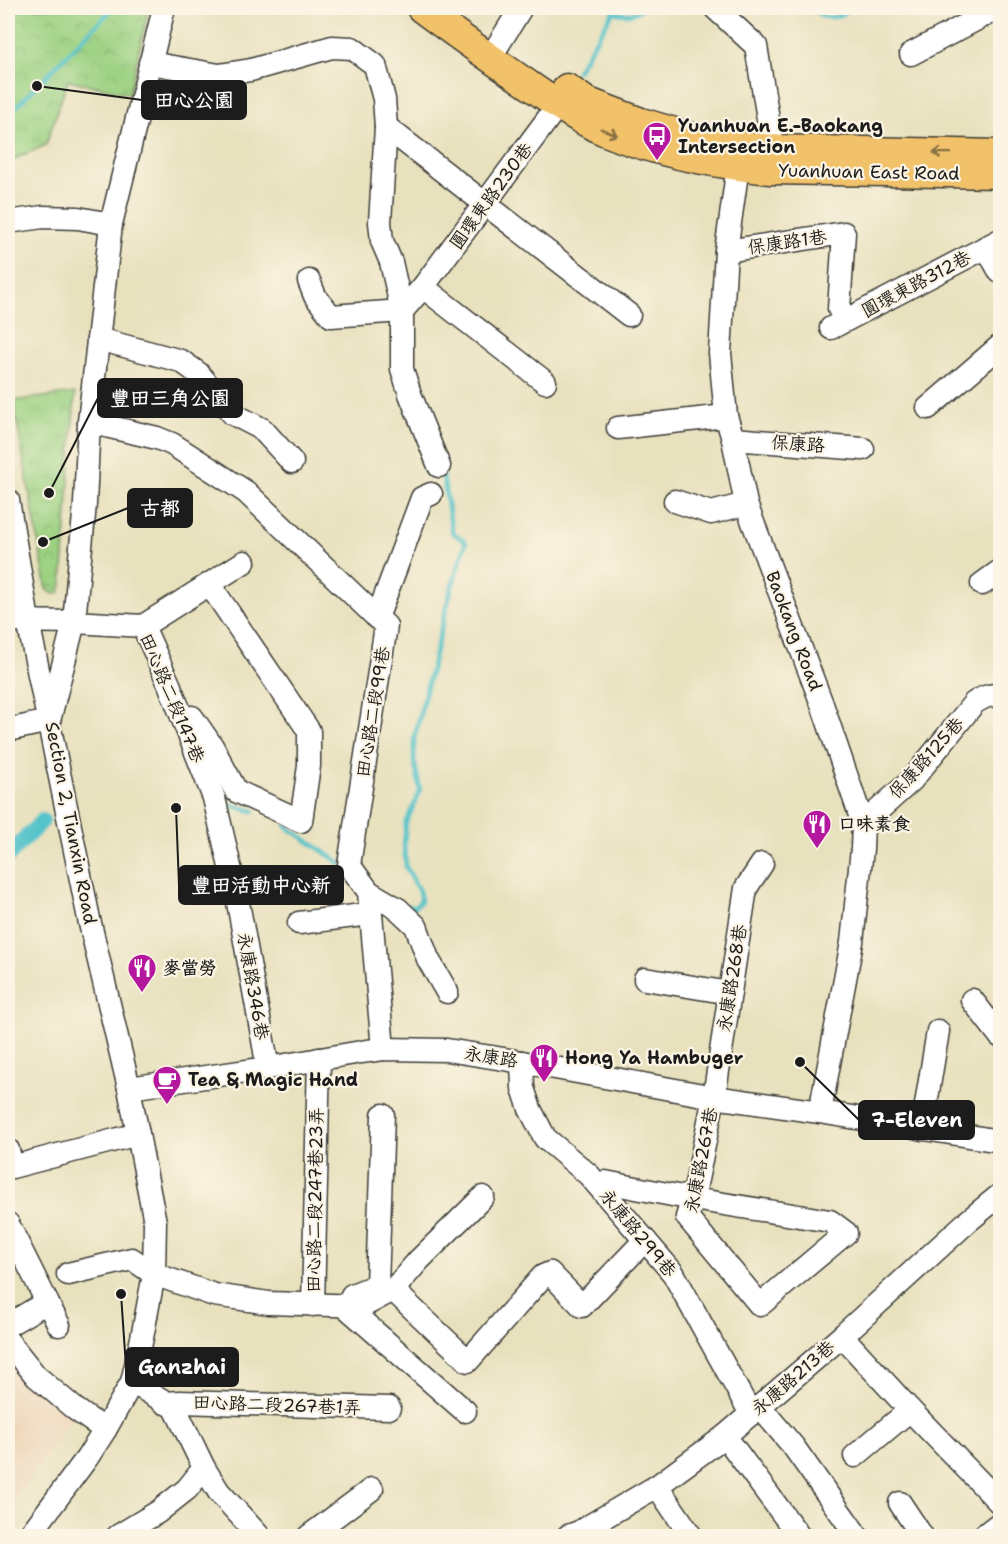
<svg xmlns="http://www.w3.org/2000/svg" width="1008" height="1544" font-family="'Shantell Sans','LXGW WenKai TC',sans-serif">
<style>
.built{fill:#eed7bb}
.park{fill:url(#park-crowns);stroke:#5c7750;stroke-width:1.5}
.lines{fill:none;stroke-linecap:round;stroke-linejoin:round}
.stream{stroke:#55c3ca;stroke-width:4.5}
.canal{stroke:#55c3ca;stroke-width:16}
.minor-casing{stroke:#3b3a34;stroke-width:25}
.major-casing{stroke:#3b3a34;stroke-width:31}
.minor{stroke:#fff;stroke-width:22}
.major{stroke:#f2c26a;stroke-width:28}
.oneway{stroke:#876f43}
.labels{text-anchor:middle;stroke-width:4.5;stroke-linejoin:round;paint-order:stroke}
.poi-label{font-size:18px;font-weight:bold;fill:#1c1c1c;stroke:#fcf5e5;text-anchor:start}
.street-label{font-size:18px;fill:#1c1c1c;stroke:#fcf5e5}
.leader{fill:none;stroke:#1c1c1c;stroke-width:2}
.callout-dot{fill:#1c1c1c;stroke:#fcf5e5;stroke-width:2}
.callout{fill:#1c1c1c;stroke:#1c1c1c;stroke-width:2}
.callout-label{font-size:20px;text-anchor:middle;font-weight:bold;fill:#fff}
</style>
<defs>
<pattern id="park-crowns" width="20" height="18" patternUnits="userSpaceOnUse" patternTransform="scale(1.5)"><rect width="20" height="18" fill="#9dd283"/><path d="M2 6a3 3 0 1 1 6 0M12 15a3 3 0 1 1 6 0" fill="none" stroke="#87b471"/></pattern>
</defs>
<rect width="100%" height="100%" fill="#fcf5e5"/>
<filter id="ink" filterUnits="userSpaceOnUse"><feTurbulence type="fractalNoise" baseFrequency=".0167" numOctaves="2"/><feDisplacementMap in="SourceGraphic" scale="12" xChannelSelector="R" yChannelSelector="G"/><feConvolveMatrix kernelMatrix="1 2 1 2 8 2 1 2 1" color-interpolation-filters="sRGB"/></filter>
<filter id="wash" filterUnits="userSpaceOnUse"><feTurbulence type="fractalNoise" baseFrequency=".008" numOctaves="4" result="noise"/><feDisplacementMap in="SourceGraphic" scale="24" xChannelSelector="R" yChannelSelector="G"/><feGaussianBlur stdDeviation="1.35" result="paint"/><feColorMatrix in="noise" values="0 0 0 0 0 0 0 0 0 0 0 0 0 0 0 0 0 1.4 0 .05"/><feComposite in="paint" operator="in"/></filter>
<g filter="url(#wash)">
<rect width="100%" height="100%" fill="#e8e1be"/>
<!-- built -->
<polygon class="built" points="8,1354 75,1415 8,1507"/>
<!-- park -->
<g class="park">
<polygon points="8,8 149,8 129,94 68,80 46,145 8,162"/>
<polygon points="75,393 62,584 59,593 53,594 47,589 13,401"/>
</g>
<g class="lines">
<!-- stream -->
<g class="stream">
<path d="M 810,8 C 829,22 833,19 853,8"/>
<path d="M 577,71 L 613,12 C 625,15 633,15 643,8"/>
<polyline points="8,115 113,8"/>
<polyline points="230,805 254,811"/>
<polyline points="286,826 343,865"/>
<polyline points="408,906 414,907 421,901 419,891 406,867 404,845 406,822 416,801 420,789 414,760 414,739 451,589 466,542 452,532 443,476"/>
</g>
<!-- canal -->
<polyline class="canal" points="8,856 42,821"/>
</g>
</g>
<g filter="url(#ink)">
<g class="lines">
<!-- minor casing -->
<g class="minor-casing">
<g id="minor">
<polyline points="715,8 756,46 773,149 771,163"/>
<polyline points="911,54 998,8"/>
<polyline points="490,58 521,8"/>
<polyline points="150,63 219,75 251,70 332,47 352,48 375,65 384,99 386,127 629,315"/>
<polyline points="386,127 380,222 382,241 391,262 402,311 402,369 410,394 439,466"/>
<polyline points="739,150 738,166 726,251 720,353 726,416 733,439 746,504 822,704 863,824 862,849 852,942 820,1112"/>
<polyline points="8,222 43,217 78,218 111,224"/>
<polyline points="986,247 1000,272"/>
<polyline points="726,251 844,233 839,309"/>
<polyline points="309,281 315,296 331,316 402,311"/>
<polyline points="423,287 545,382"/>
<polyline points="402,311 423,287 558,105"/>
<polyline points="831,328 1000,240"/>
<polyline points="98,339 181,361 198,373 233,414 262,429 292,462"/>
<polyline points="928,408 1000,346"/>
<polyline points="89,422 157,438 172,444 246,492 386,626 349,865 369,892 383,1049"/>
<polyline points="618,428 726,416"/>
<polyline points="733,439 863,449"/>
<polyline points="8,500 28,621 89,919 129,1088 155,1222 154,1274 142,1338 132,1382 105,1430 87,1458 29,1536"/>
<polyline points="675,501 711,513 746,504"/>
<polyline points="982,584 1000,571"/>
<polyline points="377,618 422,498 431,494"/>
<polyline points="8,621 74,622 143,626 169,684 214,798 237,897 268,1068"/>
<polyline points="143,626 244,562"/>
<polyline points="50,717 74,622 85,504 89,422 111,224 164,8"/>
<polyline points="192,717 212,746 236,791 301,821 309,766 309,731 210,585"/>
<polyline points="8,730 49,721"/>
<path d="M 863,824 L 912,780 L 974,703 C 982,698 987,695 998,695 L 1000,698"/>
<polyline points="369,892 398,909 416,926 428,959 447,992"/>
<polyline points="299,923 370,914"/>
<polyline points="645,979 730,993"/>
<polyline points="972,1000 1000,1036"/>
<polyline points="522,1062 523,1088 530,1109 545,1138 589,1175 673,1273 751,1414"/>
<polyline points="129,1088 268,1068 361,1052 383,1049 447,1050 522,1062 714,1097 820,1112 1000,1141"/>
<polyline points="922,1129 938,1031"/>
<polyline points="8,1150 12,1167 138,1134"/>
<polyline points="605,1182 693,1199 830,1221 846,1233 760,1305 687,1217 693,1199 714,1097 746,888 762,864"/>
<polyline points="8,1224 47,1302 8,1325"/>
<polyline points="68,1274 132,1259 154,1274 214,1295 269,1303 363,1306 393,1290 468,1361 543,1276 550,1273 582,1306 645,1240"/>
<polyline points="393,1290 419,1260 483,1197"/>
<polyline points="352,1295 377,1285 383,1115"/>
<polyline points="47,1302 59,1325"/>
<polyline points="313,1305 319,1059"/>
<polyline points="345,1306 465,1411"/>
<polyline points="842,1336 910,1410 1000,1503"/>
<polyline points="8,1341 36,1376 75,1409 105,1430"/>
<polyline points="132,1382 175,1408 204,1468 219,1492 259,1536"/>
<polyline points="165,1403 180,1402 389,1408"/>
<polyline points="760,1407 793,1446 857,1536"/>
<polyline points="725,1436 799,1536"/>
<polyline points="855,1456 910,1410"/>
<polyline points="657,1486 691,1536"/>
<polyline points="900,1503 922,1536"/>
<polyline points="118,1536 158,1512 187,1489 204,1468"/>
<polyline points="309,1536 372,1489"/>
<polyline points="568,1536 579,1532 657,1486 725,1436 842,1336 967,1222 1000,1195"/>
<polyline points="983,1536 1000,1523"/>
</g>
</g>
<!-- major casing -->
<g class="major-casing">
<g id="major">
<path d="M 421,8 C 457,35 494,61 532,87 C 555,103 580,121 606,132 C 656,153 716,164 770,170 L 1000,174"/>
<polyline points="567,88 586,101 641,122 702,140 739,146 773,149 1000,154"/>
</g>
</g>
<!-- minor -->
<use href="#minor" class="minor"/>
<!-- major -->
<use href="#major" class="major"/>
</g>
<!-- one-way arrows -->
<defs><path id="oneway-shaft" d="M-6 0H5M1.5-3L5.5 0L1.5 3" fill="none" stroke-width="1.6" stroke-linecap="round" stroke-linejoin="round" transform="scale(1.5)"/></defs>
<g class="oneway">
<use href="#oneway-shaft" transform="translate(609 132) rotate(22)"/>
<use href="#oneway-shaft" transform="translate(942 153) rotate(-179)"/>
</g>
</g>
<!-- icons -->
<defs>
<g id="bus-pin" transform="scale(1.5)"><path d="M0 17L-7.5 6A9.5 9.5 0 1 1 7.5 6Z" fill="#b5179e" stroke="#fcf5e5"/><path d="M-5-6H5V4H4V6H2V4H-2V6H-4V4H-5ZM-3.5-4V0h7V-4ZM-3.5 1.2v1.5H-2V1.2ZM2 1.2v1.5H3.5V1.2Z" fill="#fff"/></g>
<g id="restaurant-pin" transform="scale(1.5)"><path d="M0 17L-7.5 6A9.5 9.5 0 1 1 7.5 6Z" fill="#b5179e" stroke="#fcf5e5"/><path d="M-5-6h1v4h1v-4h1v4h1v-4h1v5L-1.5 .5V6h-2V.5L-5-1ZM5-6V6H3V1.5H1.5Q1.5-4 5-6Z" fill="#fff"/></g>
<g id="cafe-pin" transform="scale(1.5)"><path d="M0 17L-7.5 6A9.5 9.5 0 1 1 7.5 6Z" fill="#b5179e" stroke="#fcf5e5"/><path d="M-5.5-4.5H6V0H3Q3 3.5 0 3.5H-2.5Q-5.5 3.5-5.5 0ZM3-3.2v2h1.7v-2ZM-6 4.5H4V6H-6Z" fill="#fff"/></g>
</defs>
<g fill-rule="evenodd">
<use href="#bus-pin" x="657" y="136"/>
<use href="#restaurant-pin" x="817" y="824"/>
<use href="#restaurant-pin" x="142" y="968"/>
<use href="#restaurant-pin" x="544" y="1058"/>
<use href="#cafe-pin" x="167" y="1080"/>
</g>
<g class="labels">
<!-- poi labels -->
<g class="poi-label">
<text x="678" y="132">Yuanhuan E.-Baokang<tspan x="678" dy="21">Intersection</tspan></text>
<text x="838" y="830">口味素食</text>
<text x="163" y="974">麥當勞</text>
<text x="565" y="1064">Hong Ya Hambuger</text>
<text x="188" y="1086">Tea &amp; Magic Hand</text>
</g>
<!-- street labels -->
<g class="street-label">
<text transform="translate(869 172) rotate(1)" y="6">Yuanhuan East Road</text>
<text transform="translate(491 196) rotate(-54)" y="6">圓環東路230巷</text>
<text transform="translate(787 242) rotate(-8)" y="6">保康路1巷</text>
<text transform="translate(916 284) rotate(-28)" y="6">圓環東路312巷</text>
<text transform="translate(798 444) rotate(4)" y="6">保康路</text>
<text transform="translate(794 631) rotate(69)" y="6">Baokang Road</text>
<text transform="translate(172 698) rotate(67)" y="6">田心路二段147巷</text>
<text transform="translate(373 712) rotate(-81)" y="6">田心路二段99巷</text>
<text transform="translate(926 758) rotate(-48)" y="6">保康路125巷</text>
<text transform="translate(71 823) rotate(79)" y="6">Section 2, Tianxin Road</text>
<text transform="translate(732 978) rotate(-81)" y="6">永康路268巷</text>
<text transform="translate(253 986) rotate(80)" y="6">永康路346巷</text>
<text transform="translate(491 1057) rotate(9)" y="6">永康路</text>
<text transform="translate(701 1160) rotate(-79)" y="6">永康路267巷</text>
<text transform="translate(315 1200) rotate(-89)" y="6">田心路二段247巷23弄</text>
<text transform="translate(638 1233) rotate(50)" y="6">永康路299巷</text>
<text transform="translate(793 1378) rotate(-41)" y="6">永康路213巷</text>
<text transform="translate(277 1405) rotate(2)" y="6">田心路二段267巷1弄</text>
</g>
</g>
<!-- callouts -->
<path class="leader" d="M37 86L142 100M49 493L98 398M43 542L128 508M176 808L179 885M800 1062L859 1120M121 1294L126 1367"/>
<g class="callout-dot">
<circle cx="37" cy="86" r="6"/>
<circle cx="49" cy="493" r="6"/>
<circle cx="43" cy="542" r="6"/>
<circle cx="176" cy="808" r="6"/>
<circle cx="800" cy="1062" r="6"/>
<circle cx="121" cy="1294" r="6"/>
</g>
<g class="callout">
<rect x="142" y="81" width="104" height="38" rx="6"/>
<rect x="98" y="379" width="144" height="38" rx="6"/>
<rect x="128" y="489" width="64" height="38" rx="6"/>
<rect x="179" y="866" width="164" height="38" rx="6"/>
<rect x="859" y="1101" width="115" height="38" rx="6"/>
<rect x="126" y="1348" width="112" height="38" rx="6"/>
</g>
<g class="callout-label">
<text x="194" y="107">田心公園</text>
<text x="170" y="405">豐田三角公園</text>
<text x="160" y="515">古都</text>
<text x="261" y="892">豐田活動中心新</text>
<text x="917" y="1127">7-Eleven</text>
<text x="182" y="1374">Ganzhai</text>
</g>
<!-- margin -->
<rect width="1008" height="1544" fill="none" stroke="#fcf5e5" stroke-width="30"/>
</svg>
